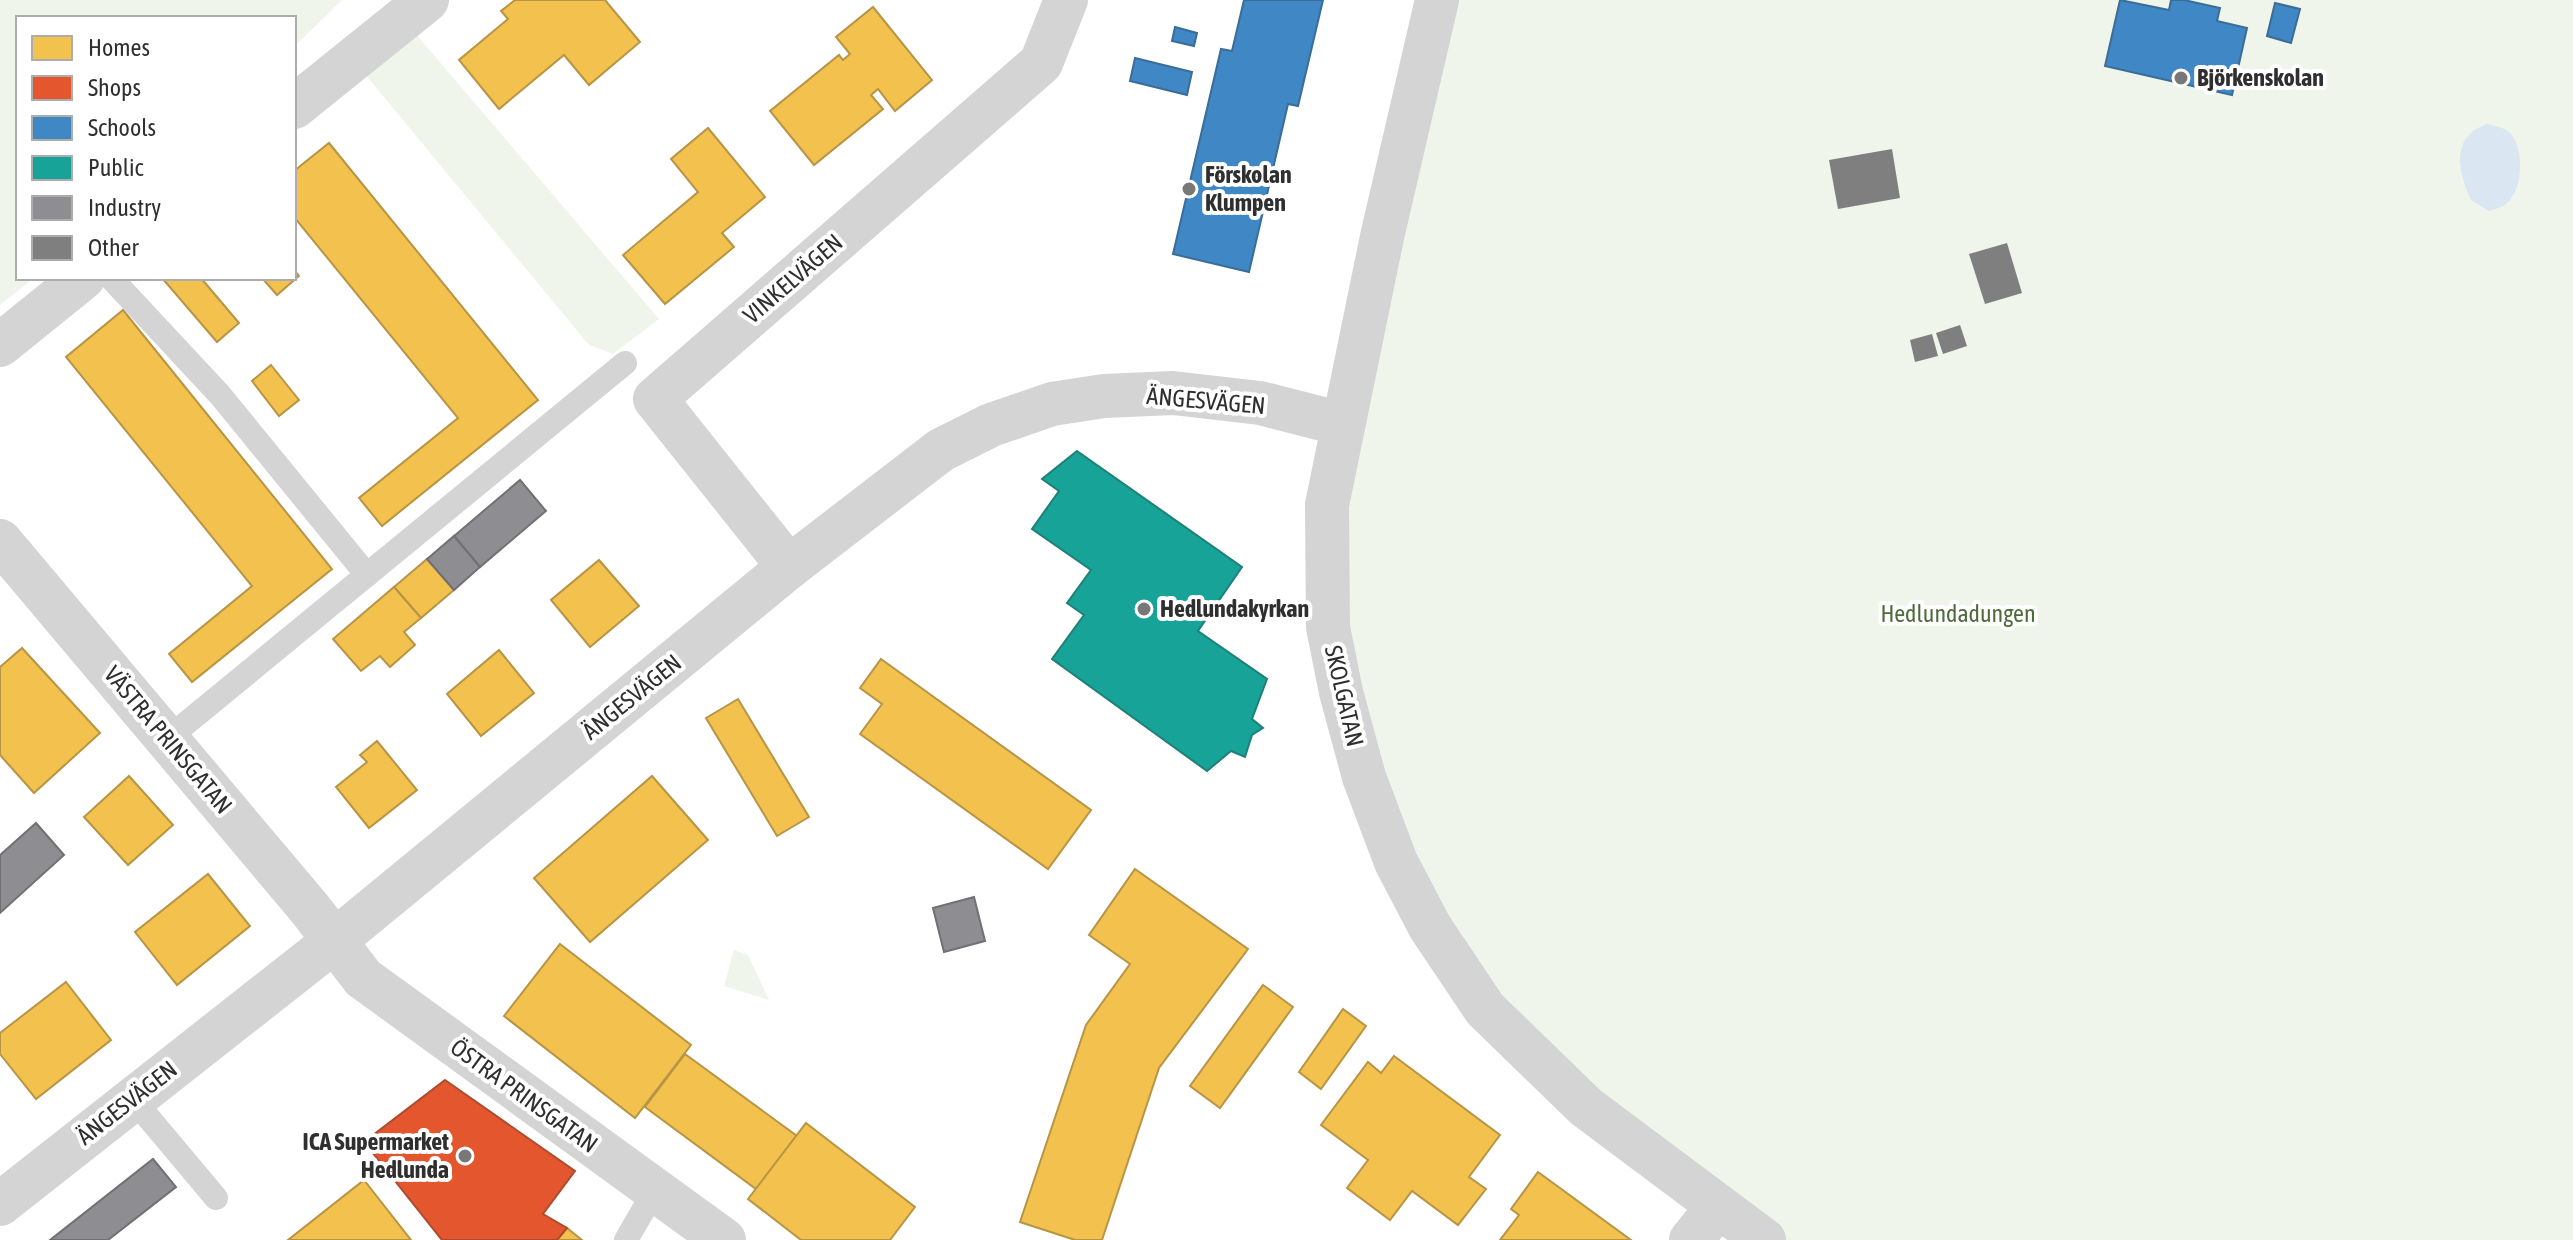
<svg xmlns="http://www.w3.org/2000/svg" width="2573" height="1240" font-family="'Asap Condensed',sans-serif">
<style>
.green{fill:#f0f5ec}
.water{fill:#dae6f2}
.homes{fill:#f2c14e;stroke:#b89545;stroke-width:2}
.shops{fill:#e4572e;stroke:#ae4b2e;stroke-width:2}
.schools{fill:#3f88c5;stroke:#3a6d98;stroke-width:2}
.public{fill:#17a398;stroke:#1e8078;stroke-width:2}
.industry{fill:#8d8d92;stroke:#717174;stroke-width:2}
.building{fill:#7f7f7f}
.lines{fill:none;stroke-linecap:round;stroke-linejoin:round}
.service{stroke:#d4d4d4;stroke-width:24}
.minor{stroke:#d4d4d4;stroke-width:44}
.poi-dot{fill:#787878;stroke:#fff;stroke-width:3}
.labels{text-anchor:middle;stroke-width:8;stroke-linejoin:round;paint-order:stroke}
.poi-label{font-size:24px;font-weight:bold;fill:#2f2f2f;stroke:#fff;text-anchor:start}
.street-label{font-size:24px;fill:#2f2f2f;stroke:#fff}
.park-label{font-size:24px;fill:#4f6a3d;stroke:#fff}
</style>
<rect width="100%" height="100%" fill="#fff"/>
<!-- green -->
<g class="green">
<polygon points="0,0 342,0 294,47 294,18 18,18 18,278 34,278 0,305"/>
<polygon points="1437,0 2573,0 2573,1240 1764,1240 1718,1207 1430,927 1328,627"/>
<polygon points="409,26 659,319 613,354 589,345 359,67"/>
<polygon points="734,950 748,955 769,1000 724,986"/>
</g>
<!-- water -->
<path class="water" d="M 2487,124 C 2495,126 2504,127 2510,133 C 2524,148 2524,189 2507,203 C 2503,207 2495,209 2489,211 L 2471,200 C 2458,171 2450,137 2487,124 Z"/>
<!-- homes -->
<g class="homes">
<polygon points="515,0 605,0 640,42 589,85 564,55 499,109 459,60 508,19 501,11"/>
<polygon points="873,7 932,80 895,111 878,89 871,95 883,109 814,165 770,111 839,55 843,60 850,54 836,37"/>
<polygon points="708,128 765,197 722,233 734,247 665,304 623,255 698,192 671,159"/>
<polygon points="329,143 538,400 382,526 359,498 458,418 294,217 294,171"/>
<polygon points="294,270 299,276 277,295 262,278 294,278"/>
<polygon points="162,278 201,278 239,323 217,342"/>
<polygon points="123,310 332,569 192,682 169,654 252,586 66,357"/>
<polygon points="271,365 299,400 279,416 252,381"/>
<polygon points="427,559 454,590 421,618 394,587"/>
<polygon points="599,560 639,606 590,647 551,600"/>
<polygon points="394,587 421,618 404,632 415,645 390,667 380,656 361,671 333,639"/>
<polygon points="22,648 100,733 34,793 0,755 0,667"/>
<polygon points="499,650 534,693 481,736 447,694"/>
<polygon points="881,659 1091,810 1048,869 860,734 882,704 860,688"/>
<polygon points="738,699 809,817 777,836 706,718"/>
<polygon points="377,741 417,790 369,828 336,787 367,762 360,755"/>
<polygon points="129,776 173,825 128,865 84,817"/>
<polygon points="652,776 708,840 590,942 534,878"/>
<polygon points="1135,869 1248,949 1159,1068 1102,1240 1075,1240 1020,1222 1086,1025 1130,964 1089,935"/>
<polygon points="208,874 250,926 177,985 135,932"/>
<polygon points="560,944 691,1045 635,1118 504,1016"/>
<polygon points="66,982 111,1040 36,1099 0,1054 0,1033"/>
<polygon points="1263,985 1293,1007 1220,1108 1190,1086"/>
<polygon points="1343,1009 1366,1026 1321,1089 1299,1072"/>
<polygon points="685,1054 797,1136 756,1189 645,1107"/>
<polygon points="1394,1056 1500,1135 1469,1177 1486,1189 1458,1225 1412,1191 1390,1220 1347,1188 1368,1160 1321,1125 1368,1062 1381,1073"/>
<polygon points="806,1123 915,1207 890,1240 801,1240 748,1199"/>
<polygon points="1538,1172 1631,1240 1500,1240 1519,1215 1511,1209"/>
<polygon points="364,1180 411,1240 288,1240"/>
<polygon points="567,1228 582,1240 557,1240"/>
</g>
<!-- shops -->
<polygon class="shops" points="445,1080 575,1171 543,1214 567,1228 557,1240 442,1240 364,1142"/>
<!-- schools -->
<g class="schools">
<polygon points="1244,0 1323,0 1298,106 1288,104 1249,272 1173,254 1221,49 1232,51"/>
<polygon points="2120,0 2169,10 2171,0 2184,0 2220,8 2217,21 2247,28 2232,95 2105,66"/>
<polygon points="2275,3 2300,9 2291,43 2267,36"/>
<polygon points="1175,27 1197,33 1194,46 1172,41"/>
<polygon points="1135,58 1192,72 1187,95 1130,81"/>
</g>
<!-- public -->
<polygon class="public" points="1077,451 1242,567 1198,631 1267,679 1252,719 1263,728 1252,735 1245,757 1231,751 1207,771 1052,659 1084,615 1067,603 1091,570 1032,529 1059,491 1042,479"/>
<!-- industry -->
<g class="industry">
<polygon points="520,480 546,511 480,567 454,536"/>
<polygon points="454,536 480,567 454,590 427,559"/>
<polygon points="36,823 64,855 0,913 0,855"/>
<polygon points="974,897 985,941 944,952 933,908"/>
<polygon points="153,1159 176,1187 108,1240 50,1240"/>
</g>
<!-- building -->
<g class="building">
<polygon points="1892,149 1900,198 1838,209 1829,160"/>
<polygon points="2007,243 2022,293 1985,304 1969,254"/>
<polygon points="1960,325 1967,346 1943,354 1936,333"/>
<polygon points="1932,334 1938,356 1915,362 1910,340"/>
</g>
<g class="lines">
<!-- service -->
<g class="service">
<polyline points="111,278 220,395 367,575"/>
<polyline points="167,739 625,363"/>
<polyline points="132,1098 216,1198"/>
<polyline points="626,1240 655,1190"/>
</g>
<!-- minor -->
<g class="minor">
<polyline points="1437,0 1382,237 1327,505 1328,627 1341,692 1364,777 1396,862 1430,927 1485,1009 1586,1107 1764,1240"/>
<polyline points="294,107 427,0"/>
<polyline points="0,345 83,278"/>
<polyline points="0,541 310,909 363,978 724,1240"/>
<polyline points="789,567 655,399 1041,63 1066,0"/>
<polyline points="0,1204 333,942 789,567 941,450 991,425 1052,404 1104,396 1173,393 1260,403 1342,424"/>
<polyline points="1691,1240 1718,1207"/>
</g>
</g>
<!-- markers -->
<g class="poi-dot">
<circle cx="2181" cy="78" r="8"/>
<circle cx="1189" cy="189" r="8"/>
<circle cx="1144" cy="609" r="8"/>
<circle cx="465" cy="1156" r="8"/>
</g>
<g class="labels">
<!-- poi labels -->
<g class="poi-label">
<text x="2197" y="86">Björkenskolan</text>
<text x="1205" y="183">Förskolan<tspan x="1205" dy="28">Klumpen</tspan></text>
<text x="1160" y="617">Hedlundakyrkan</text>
<text x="449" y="1150" text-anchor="end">ICA Supermarket<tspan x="449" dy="28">Hedlunda</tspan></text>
</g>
<!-- street labels -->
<g class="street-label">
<text transform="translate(793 279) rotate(-41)" y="8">VINKELVÄGEN</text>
<text transform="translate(1206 401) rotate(5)" y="8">ÄNGESVÄGEN</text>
<text transform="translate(1344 696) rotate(77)" y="8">SKOLGATAN</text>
<text transform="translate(632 697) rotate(-39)" y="8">ÄNGESVÄGEN</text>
<text transform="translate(168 740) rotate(50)" y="8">VÄSTRA PRINSGATAN</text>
<text transform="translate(524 1096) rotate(36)" y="8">ÖSTRA PRINSGATAN</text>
<text transform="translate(127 1103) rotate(-38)" y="8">ÄNGESVÄGEN</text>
</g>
<!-- park labels -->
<g class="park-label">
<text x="1958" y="622">Hedlundadungen</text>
</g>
</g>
<!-- legend -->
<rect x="16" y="16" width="280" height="264" fill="#ffffff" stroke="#acacac" stroke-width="2"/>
<rect x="32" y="36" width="40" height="24" fill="#f2c14e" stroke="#acacac" stroke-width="2"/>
<text x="88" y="56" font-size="24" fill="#2f2f2f">Homes</text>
<rect x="32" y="76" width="40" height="24" fill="#e4572e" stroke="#acacac" stroke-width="2"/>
<text x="88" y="96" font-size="24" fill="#2f2f2f">Shops</text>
<rect x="32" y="116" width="40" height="24" fill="#3f88c5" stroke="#acacac" stroke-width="2"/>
<text x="88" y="136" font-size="24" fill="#2f2f2f">Schools</text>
<rect x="32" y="156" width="40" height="24" fill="#17a398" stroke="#acacac" stroke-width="2"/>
<text x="88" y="176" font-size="24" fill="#2f2f2f">Public</text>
<rect x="32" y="196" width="40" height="24" fill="#8d8d92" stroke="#acacac" stroke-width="2"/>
<text x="88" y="216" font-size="24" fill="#2f2f2f">Industry</text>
<rect x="32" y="236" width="40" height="24" fill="#7f7f7f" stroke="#acacac" stroke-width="2"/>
<text x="88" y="256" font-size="24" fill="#2f2f2f">Other</text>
</svg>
